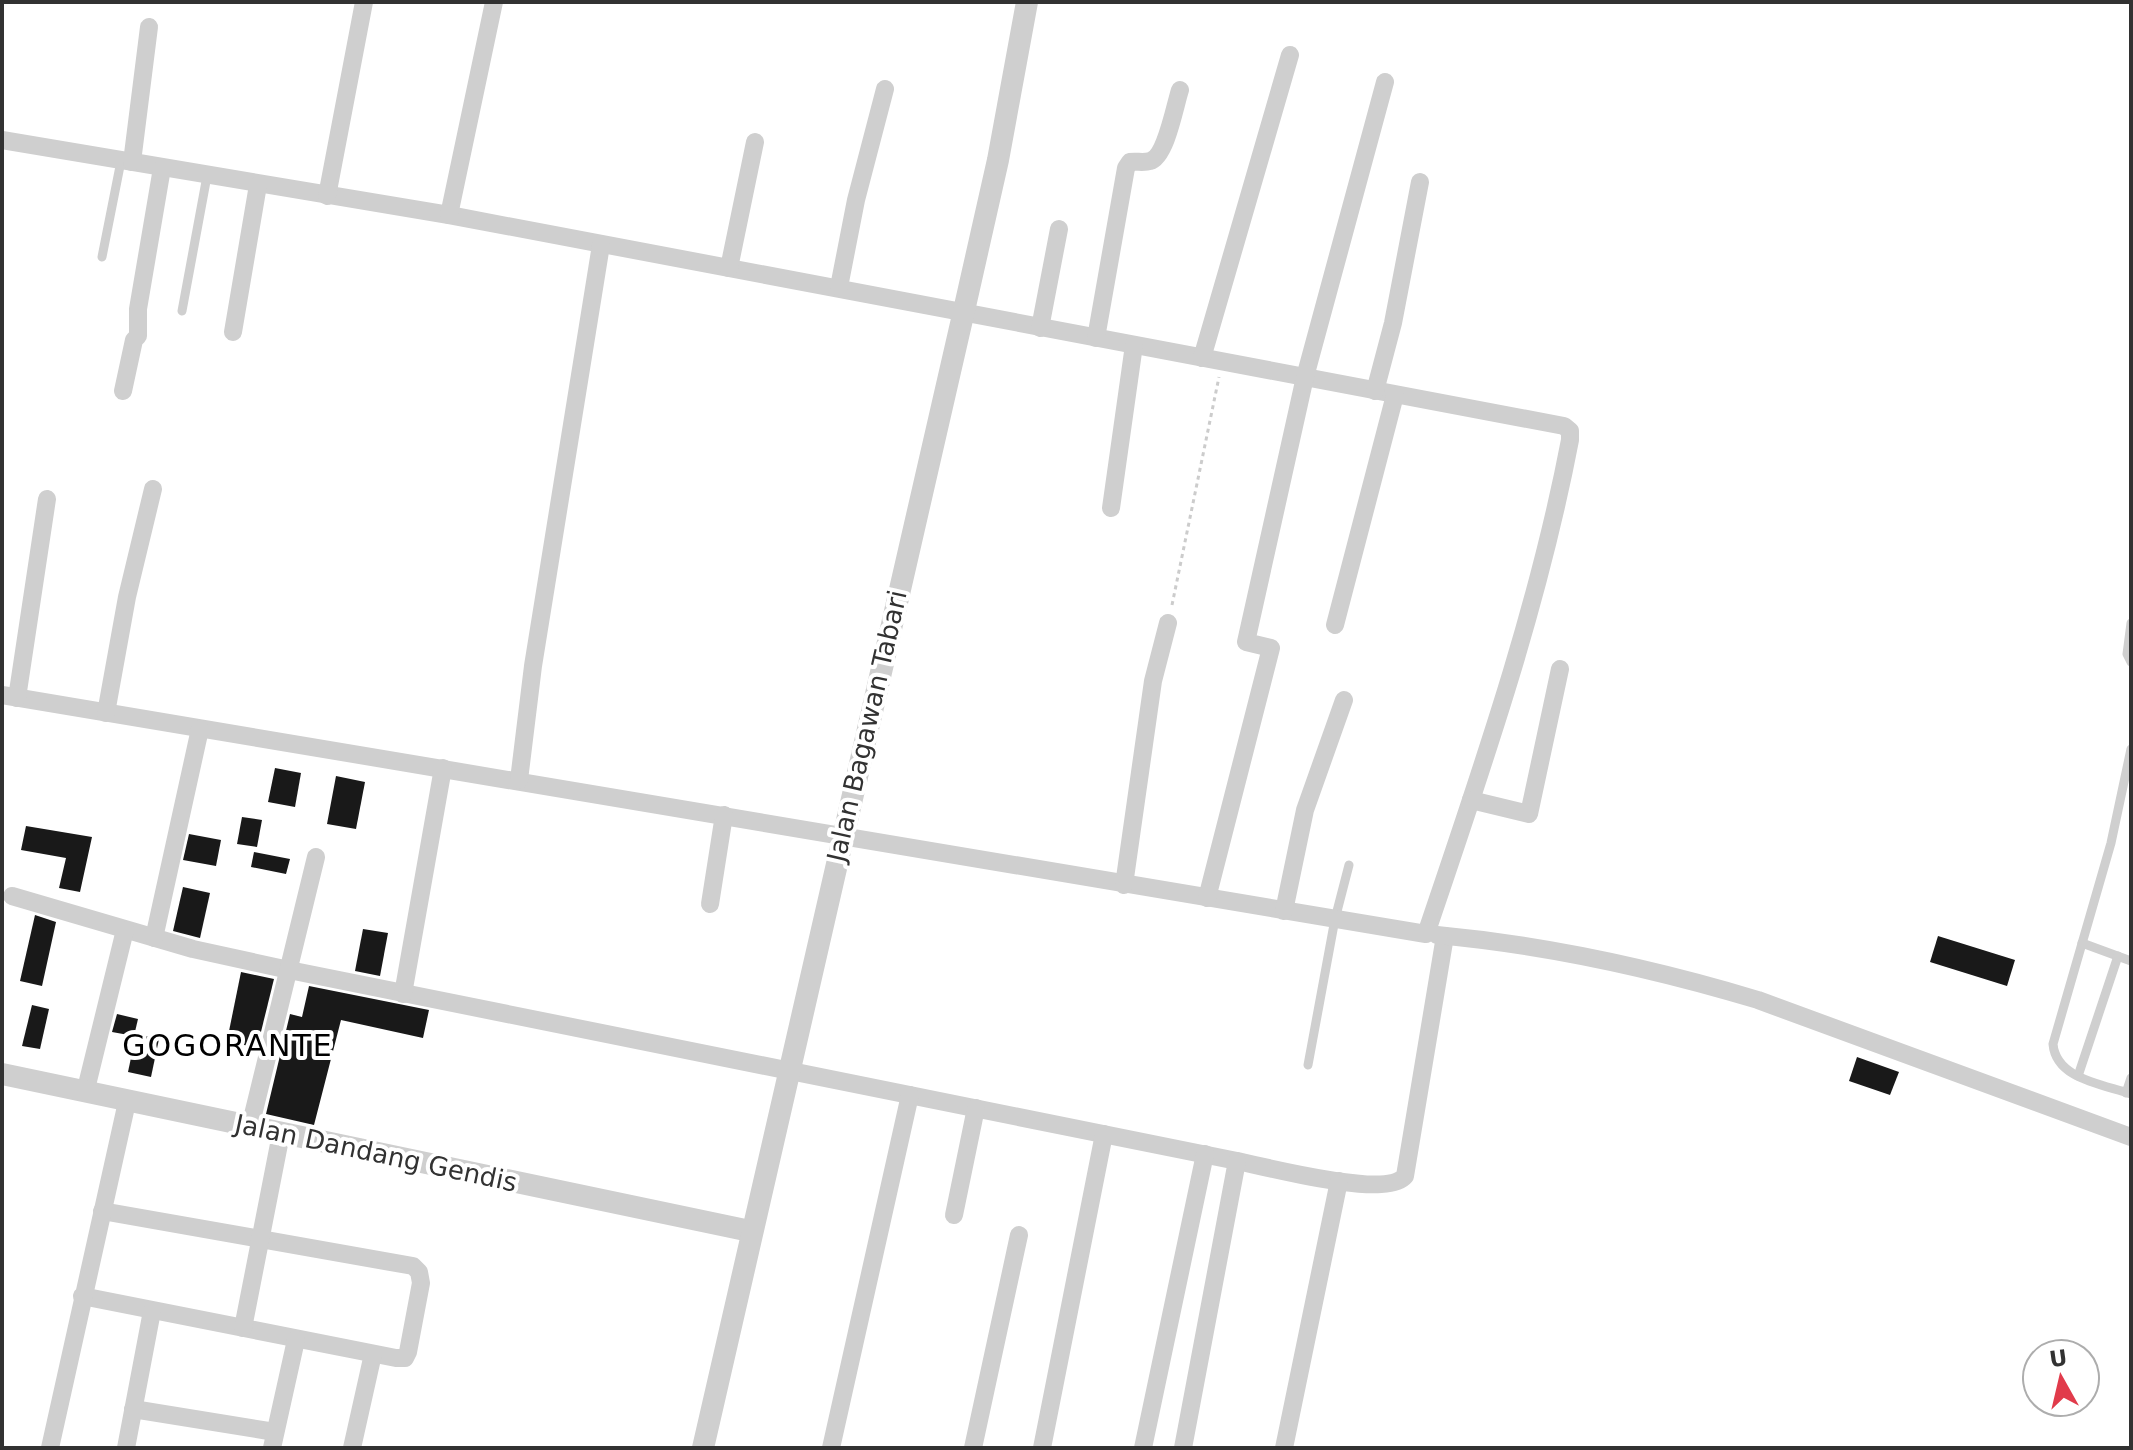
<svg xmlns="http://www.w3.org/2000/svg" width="2133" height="1450" font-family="'DejaVu Sans',sans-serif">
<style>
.building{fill:#191919}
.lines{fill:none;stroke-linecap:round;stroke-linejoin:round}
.path{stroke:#ccc;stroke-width:3;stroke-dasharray:4 4;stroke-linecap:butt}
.service{stroke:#cfcfcf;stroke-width:9}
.minor{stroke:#cfcfcf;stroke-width:18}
.tertiary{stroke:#cfcfcf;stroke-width:22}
.labels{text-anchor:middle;stroke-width:8;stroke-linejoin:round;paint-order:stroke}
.street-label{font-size:26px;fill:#323232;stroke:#fff}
.quarter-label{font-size:30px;letter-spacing:2px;fill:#000;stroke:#fff}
</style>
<rect width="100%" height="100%" fill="#fff"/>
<!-- building -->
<g class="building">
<polygon points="275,768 301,773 295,807 268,802"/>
<polygon points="336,776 365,782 356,829 327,824"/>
<polygon points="242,817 262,820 257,847 237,844"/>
<polygon points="26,826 92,837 80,892 59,888 66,858 21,850"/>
<polygon points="189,834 221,840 216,866 183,860"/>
<polygon points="254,852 290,859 286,874 251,867"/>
<polygon points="183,887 210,893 200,938 173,931"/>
<polygon points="35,915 56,922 42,986 20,981"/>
<polygon points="363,929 388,933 380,976 355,971"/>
<polygon points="1938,936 2015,960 2007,986 1930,962"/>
<polygon points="241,972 274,979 257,1048 227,1041"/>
<polygon points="309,986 429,1010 423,1038 341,1020 314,1125 266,1114 290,1014 302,1017"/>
<polygon points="32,1005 49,1009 40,1049 22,1046"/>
<polygon points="117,1014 138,1019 134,1036 112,1032"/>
<polygon points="136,1034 159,1039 151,1077 128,1072"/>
<polygon points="1857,1057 1899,1072 1890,1095 1849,1081"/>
</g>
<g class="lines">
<!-- path -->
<polyline class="path" points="1172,605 1219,377"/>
<!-- service -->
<g class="service">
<polyline points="102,257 121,161"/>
<polyline points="182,311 207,176"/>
<polyline points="2131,623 2127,654 2131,662"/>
<path d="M 2131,749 L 2111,843 L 2053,1044 C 2056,1079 2102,1084 2131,1094"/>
<polyline points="2082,943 2131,961"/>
<polyline points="1308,1065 1335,919 1349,865"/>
<polyline points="2078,1076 2118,956"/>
<polyline points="2126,1093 2131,1078"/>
</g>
<!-- minor -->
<g class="minor">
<path d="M 2,140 L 449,215 L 1564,426 L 1570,431 L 1570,440 C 1538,608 1481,771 1426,934 L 2,695"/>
<polyline points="132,162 149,27"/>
<polyline points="327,196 364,2"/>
<polyline points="449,215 494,2"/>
<polyline points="729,268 755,142"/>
<polyline points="839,287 856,200 885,89"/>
<polyline points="1040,328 1059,229"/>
<polyline points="233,332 258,185"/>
<path d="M 1096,338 L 1126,168 L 1130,162 C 1136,161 1144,163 1150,161 C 1166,157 1175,105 1180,90"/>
<polyline points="1202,358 1290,55"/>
<polyline points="123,391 134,340 138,336 138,309 162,168"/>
<polyline points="1375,391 1393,323 1420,182"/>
<polyline points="1111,508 1134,345"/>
<polyline points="1335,625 1395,395"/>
<polyline points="17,698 47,499"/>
<polyline points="106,713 127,597 153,489"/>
<polyline points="519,780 533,666 601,245"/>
<polyline points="1471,800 1529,814 1560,669"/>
<polyline points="1124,885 1153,681 1168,623"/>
<path d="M 12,896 L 193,949 L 289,970 L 1237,1161 C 1267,1167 1386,1199 1405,1176 L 1445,936"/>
<polyline points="1207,898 1271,648 1246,642 1305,377 1385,82"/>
<polyline points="710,904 724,815"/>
<polyline points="1284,911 1305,810 1344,700"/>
<path d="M 1437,935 C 1545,945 1655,969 1758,1000 L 2131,1137"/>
<polyline points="154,938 200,729"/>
<polyline points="403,994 443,768"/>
<polyline points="85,1093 125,930"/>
<polyline points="250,1127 316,857"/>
<polyline points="954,1215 976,1108"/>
<polyline points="82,1296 396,1358 405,1358 408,1352 421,1283 419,1272 413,1266 102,1211"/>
<polyline points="243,1328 281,1134"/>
<polyline points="133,1409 275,1432"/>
<polyline points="50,1448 127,1102"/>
<polyline points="126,1448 152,1311"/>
<polyline points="272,1448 296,1340"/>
<polyline points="352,1448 373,1354"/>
<polyline points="831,1448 910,1095"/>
<polyline points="973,1448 1019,1235"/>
<polyline points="1042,1448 1104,1134"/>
<polyline points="1143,1448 1205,1154"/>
<polyline points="1183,1448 1237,1161"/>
<polyline points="1284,1448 1339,1181"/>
</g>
<!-- tertiary -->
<g class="tertiary">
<polyline points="2,1074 750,1231"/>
<polyline points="703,1448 963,315 998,160 1027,2"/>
</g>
</g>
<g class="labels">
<!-- street labels -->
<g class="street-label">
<text transform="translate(867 726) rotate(-77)" y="9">Jalan Bagawan Tabari</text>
<text transform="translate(376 1153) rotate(12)" y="9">Jalan Dandang Gendis</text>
</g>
<!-- quarter labels -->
<g class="quarter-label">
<text x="228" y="1056">GOGORANTE</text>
</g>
</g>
<!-- border -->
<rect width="2133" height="1450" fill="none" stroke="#323232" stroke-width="8"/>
<!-- north arrow -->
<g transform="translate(2061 1378) rotate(352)"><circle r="38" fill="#ffffff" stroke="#adadad" stroke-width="2"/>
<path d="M0-6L14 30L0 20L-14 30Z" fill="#e13b4b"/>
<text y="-12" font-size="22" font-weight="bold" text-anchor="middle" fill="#323232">U</text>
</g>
</svg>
